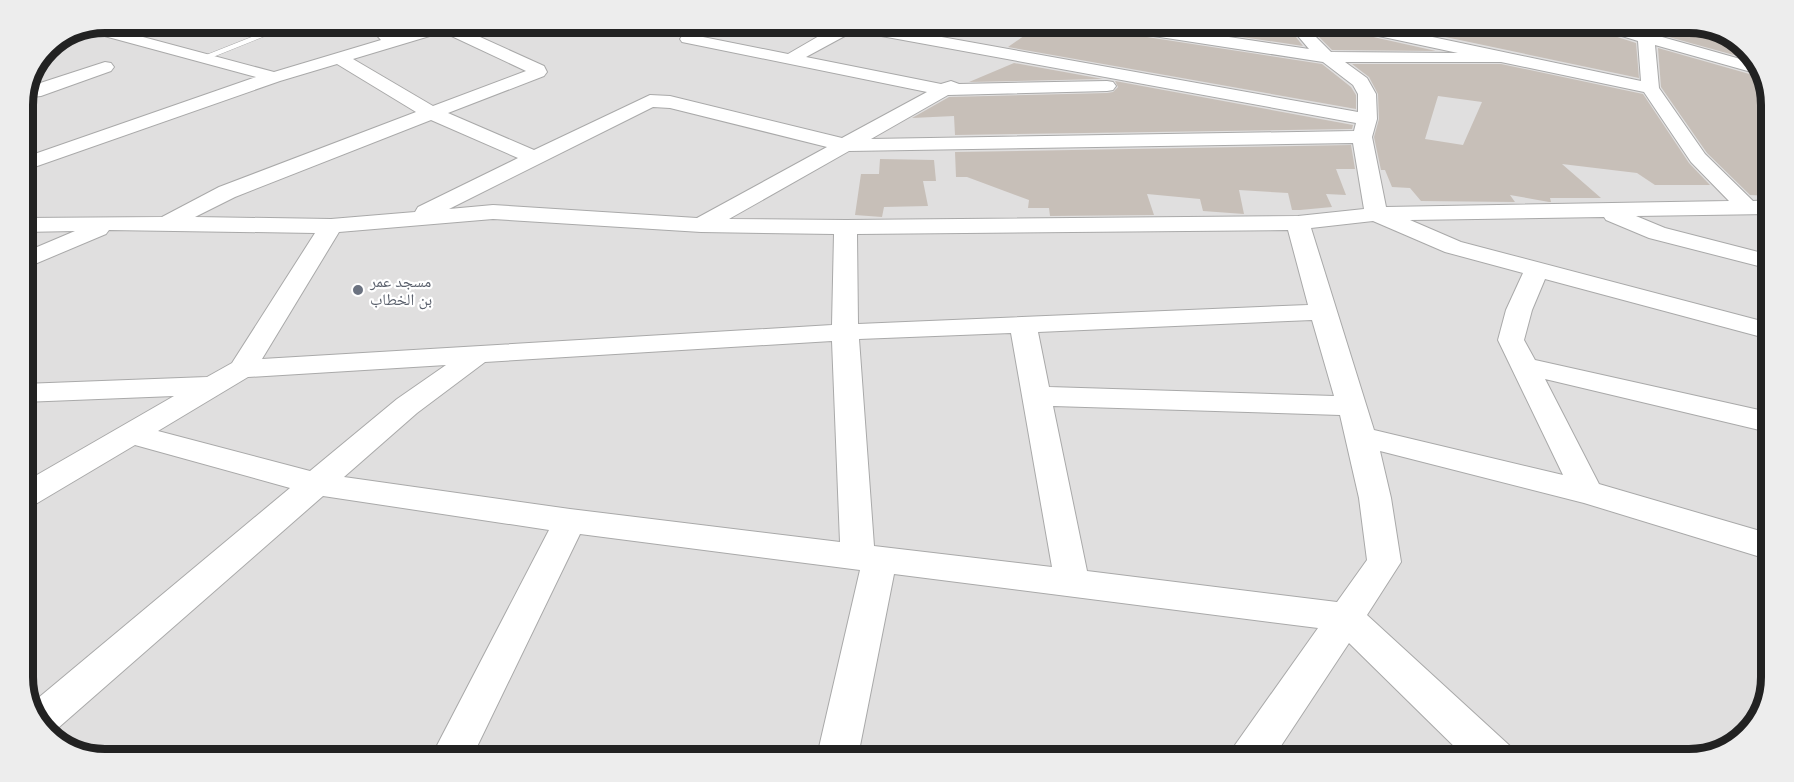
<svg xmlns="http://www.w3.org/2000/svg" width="1794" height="782" font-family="Lato,'Noto Naskh Arabic',sans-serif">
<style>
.residential{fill:#e0dfdf}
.building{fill:#c7bfb8;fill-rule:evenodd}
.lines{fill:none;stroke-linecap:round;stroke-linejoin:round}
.lane-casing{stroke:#a9a9a9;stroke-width:1}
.street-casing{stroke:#a9a9a9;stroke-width:2}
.lane{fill:#fff;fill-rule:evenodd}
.street{fill:#fff;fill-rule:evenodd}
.worship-dot{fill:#6b7280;stroke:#fff;stroke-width:2}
.labels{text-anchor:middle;stroke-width:4.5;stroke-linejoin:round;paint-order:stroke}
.worship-label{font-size:16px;fill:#5b616d;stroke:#fff;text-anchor:start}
.rim{fill:none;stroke:#222;stroke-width:8}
</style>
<rect width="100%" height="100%" fill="#f2efe9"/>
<!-- residential -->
<polygon class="residential" points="105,23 1720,29 1755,55 1771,99 1765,708 1735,745 1690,759 74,753 39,727 23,683 23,100 47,46"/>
<!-- building -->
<g class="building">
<polygon points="1038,26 1111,26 1121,33 1322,64 1351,87 1356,95 1356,109 1008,47"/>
<polygon points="1175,27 1253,27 1295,30 1296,37 1303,46"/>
<polygon points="1317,27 1350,27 1360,34 1436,51 1332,50 1316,34"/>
<polygon points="1398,27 1602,28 1605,33 1636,43 1639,78"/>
<polygon points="1660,28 1720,29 1743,46 1741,57 1658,34"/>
<polygon points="1658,48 1760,77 1762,104 1771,125 1770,196 1750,195 1707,153 1661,87"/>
<polygon points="1014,63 1103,79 969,82"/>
<path d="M 1352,64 L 1501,64 L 1643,94 L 1689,163 L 1710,185 L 1655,185 L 1637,173 L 1562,164 L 1601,198 L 1550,198 L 1551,202 L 1549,202 L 1510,195 L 1515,202 L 1421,201 L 1410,188 L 1392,187 L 1385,170 L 1381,170 L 1374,137 L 1379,119 L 1378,94 L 1369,77 ZM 1438,96 L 1482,102 L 1463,145 L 1425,139 Z"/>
<polygon points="1115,81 1353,125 1352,129 955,135 954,116 912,118 949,97 1107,93 1113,92 1118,87"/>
<polygon points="1351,145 1355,169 1336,169 1346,195 1326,194 1332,207 1300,210 1292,210 1288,193 1239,190 1244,214 1203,211 1200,199 1147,194 1154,215 1050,216 1049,208 1028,208 1029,200 967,177 956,177 955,152"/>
<polygon points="880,159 934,160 936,181 923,181 928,206 884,207 882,217 855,215 861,174 879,174"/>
</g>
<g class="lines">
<!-- lane casing -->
<g class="lane-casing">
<polygon id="lane" points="253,28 270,34 208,59 201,57 259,34 250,32 250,28"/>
</g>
<!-- street casing -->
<g class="street-casing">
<g id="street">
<path d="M 105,23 L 115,23 L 117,25 L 113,29 L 274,72 L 381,40 L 366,23 L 383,24 L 395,36 L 436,24 L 460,24 L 458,27 L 544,66 L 547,72 L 544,76 L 448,113 L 534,150 L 650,95 L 670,96 L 842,138 L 927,92 L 682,42 L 680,39 L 682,36 L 688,34 L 788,54 L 838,25 L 875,25 L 1358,112 L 1358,94 L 1353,85 L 1323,62 L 1121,31 L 1113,26 L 1156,26 L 1309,49 L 1298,36 L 1297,27 L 1313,27 L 1314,35 L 1331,52 L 1458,53 L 1360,32 L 1352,27 L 1385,27 L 1641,81 L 1638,41 L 1606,31 L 1604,28 L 1631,28 L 1640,31 L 1642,28 L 1658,28 L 1655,35 L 1758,64 L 1762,75 L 1655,45 L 1659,88 L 1705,154 L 1753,201 L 1770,200 L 1770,214 L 1636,216 L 1665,228 L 1770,255 L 1770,269 L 1649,238 L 1606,220 L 1604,217 L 1410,220 L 1461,242 L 1769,323 L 1769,339 L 1545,279 L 1532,310 L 1524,340 L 1535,360 L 1768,412 L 1768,432 L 1545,379 L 1599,484 L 1767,533 L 1767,559 L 1584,503 L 1380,451 L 1391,498 L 1401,562 L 1367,615 L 1510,746 L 1516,759 L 1467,759 L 1349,643 L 1273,758 L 1230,758 L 1235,745 L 1318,628 L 894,574 L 858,756 L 817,756 L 860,570 L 580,534 L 473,755 L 432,755 L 549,530 L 323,496 L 50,735 L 39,727 L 31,704 L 290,488 L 135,445 L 34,505 L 23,508 L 23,483 L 174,396 L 23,402 L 23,384 L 207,377 L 232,363 L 315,233 L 109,230 L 106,234 L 23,269 L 23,253 L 75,231 L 23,232 L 23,218 L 162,217 L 219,187 L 416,112 L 337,64 L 280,81 L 23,171 L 23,158 L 256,77 L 97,34 L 55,48 L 49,46 ZM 854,31 L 1356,123 L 1354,131 L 871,139 L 948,95 L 1107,91 L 1113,90 L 1116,86 L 1113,82 L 1107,81 L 959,84 L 951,81 L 941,84 L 806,57 ZM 443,32 L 526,71 L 433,106 L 353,59 ZM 1345,62 L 1501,62 L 1644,92 L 1691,162 L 1729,201 L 1386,207 L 1372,137 L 1377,119 L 1376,94 L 1367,78 ZM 653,107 L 670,108 L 827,147 L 697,218 L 493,205 L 449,209 ZM 431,120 L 518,158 L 418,207 L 415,212 L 331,219 L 195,217 L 235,197 ZM 1353,143 L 1364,209 L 1298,216 L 846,220 L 729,219 L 849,151 ZM 493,219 L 701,232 L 834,234 L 832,325 L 262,359 L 339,232 ZM 1373,221 L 1445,252 L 1523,273 L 1506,310 L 1498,340 L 1563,475 L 1374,430 L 1311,228 ZM 1288,230 L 1308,305 L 858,324 L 857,234 ZM 1312,320 L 1334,396 L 1049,387 L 1038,332 ZM 1011,333 L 1052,567 L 874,546 L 859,339 ZM 832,341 L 840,542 L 570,509 L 344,477 L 417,413 L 485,362 ZM 446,365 L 397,399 L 310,471 L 158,431 L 248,377 ZM 1053,406 L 1340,415 L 1359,498 L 1367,560 L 1337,602 L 1087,571 Z"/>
<polygon points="105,62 111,63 114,67 111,71 41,96 23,98 28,87"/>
</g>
</g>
<!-- lane -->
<use href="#lane" class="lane"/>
<!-- street -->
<use href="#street" class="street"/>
</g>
<!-- markers -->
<circle class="worship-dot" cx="358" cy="290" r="6"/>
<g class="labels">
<!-- worship labels -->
<g class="worship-label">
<text x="370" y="287">مسجد عمر<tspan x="370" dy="18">بن الخطاب</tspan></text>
</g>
</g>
<!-- crop -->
<path d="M0 0H1794V782H0ZM105 33H1689A72 72 0 0 1 1761 105V677A72 72 0 0 1 1689 749H105A72 72 0 0 1 33 677V105A72 72 0 0 1 105 33Z" fill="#ededed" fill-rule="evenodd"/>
<path class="rim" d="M105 33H1689A72 72 0 0 1 1761 105V677A72 72 0 0 1 1689 749H105A72 72 0 0 1 33 677V105A72 72 0 0 1 105 33Z"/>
</svg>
